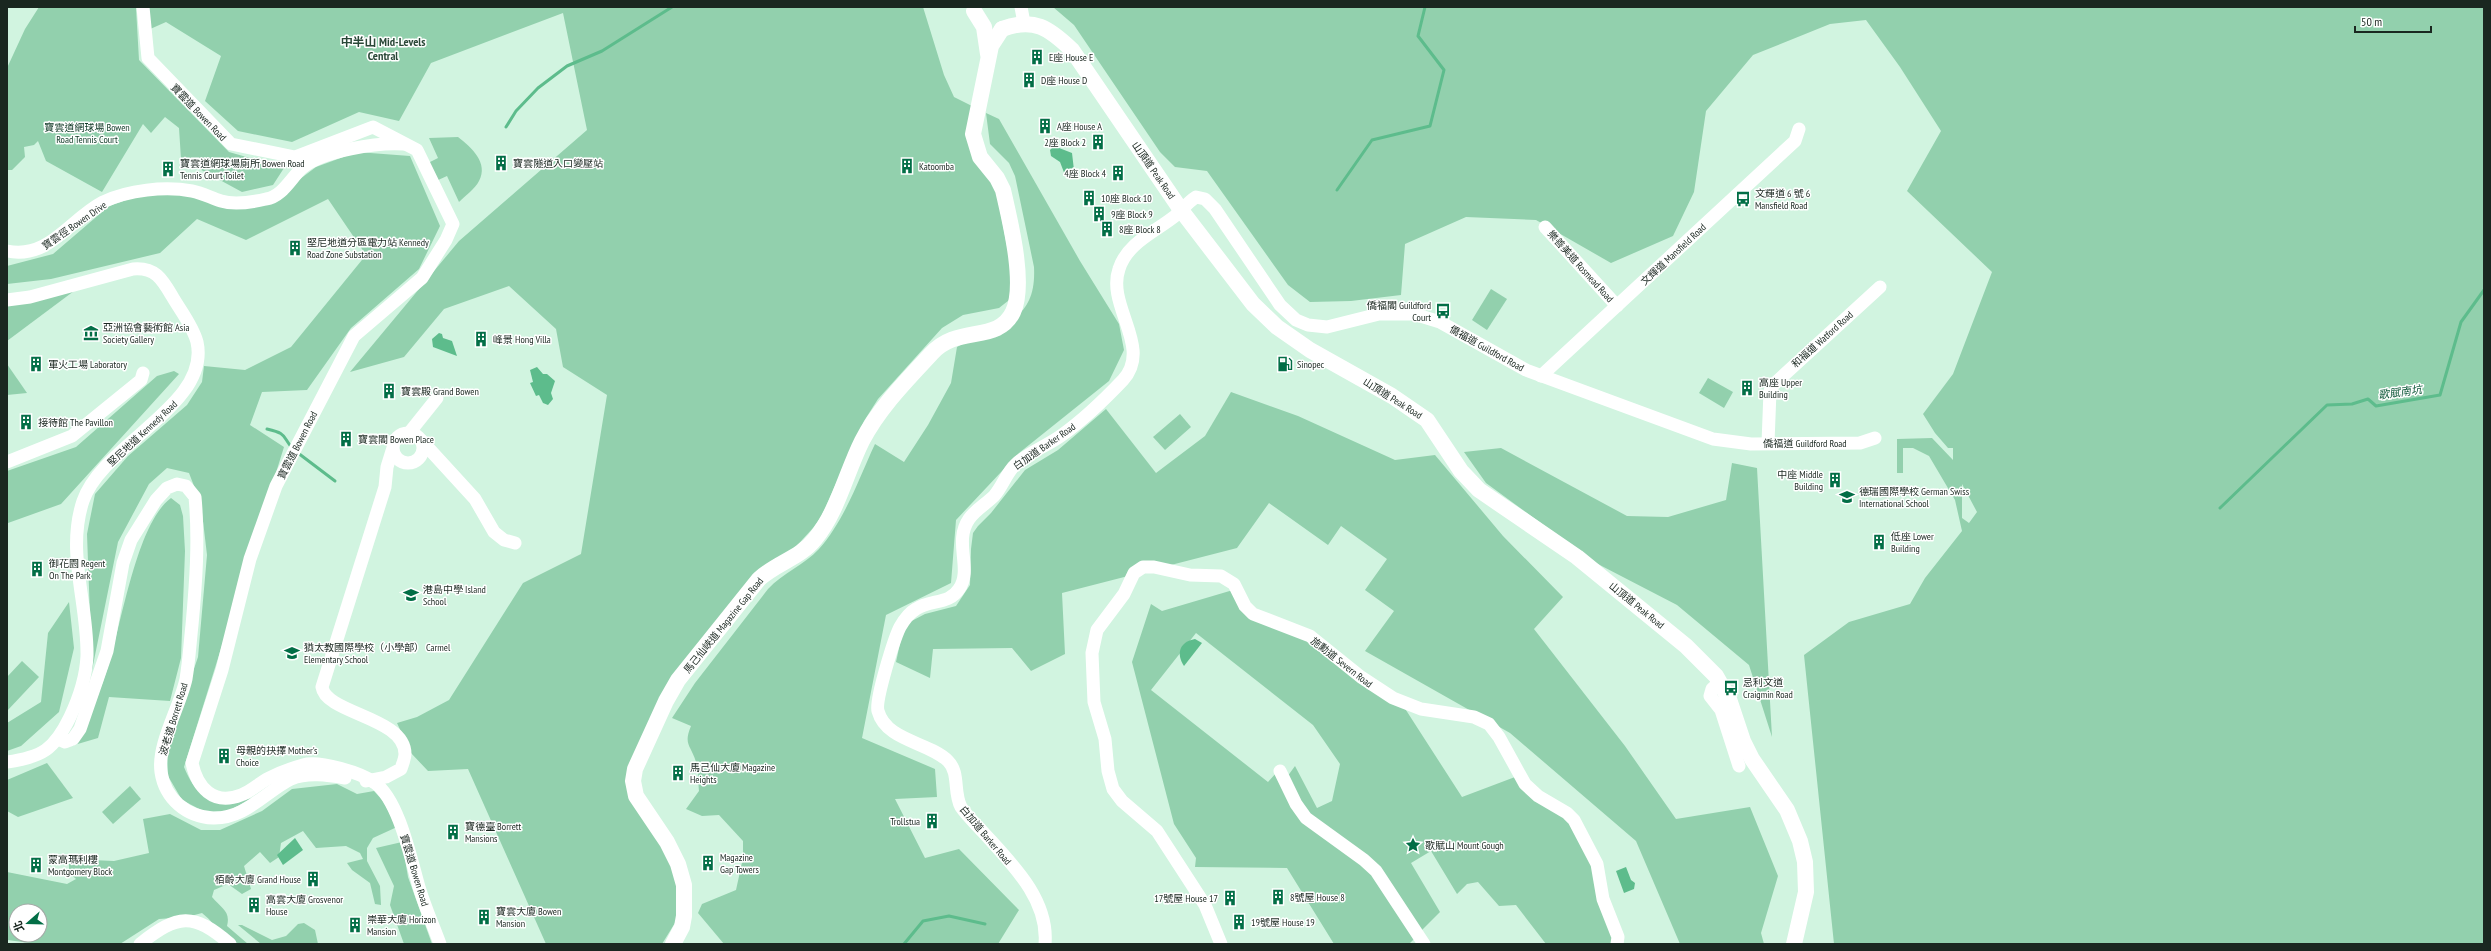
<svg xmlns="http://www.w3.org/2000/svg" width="2491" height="951" font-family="'PT Sans Narrow','Noto Sans TC',sans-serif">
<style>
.green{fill:#92d0ad;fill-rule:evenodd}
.water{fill:#5dbc8c}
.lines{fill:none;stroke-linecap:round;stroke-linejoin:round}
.stream{stroke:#5dbc8c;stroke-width:3}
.minor{stroke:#fff;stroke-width:13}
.major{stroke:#fff;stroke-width:16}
.labels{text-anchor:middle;stroke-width:3;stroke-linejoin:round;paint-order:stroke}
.poi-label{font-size:10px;fill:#1a2720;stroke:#fff;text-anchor:start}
.street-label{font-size:10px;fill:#1a2720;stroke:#fff}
.park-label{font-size:10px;fill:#0d3724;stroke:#fff}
.water-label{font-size:11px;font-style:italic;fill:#0f593a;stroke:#fff}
.quarter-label{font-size:12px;font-weight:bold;fill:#2a4838;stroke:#fff}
</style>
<rect width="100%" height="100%" fill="#d1f4e0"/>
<!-- green -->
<g class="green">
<polygon points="39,7 136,8 139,60 229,152 284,168 273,185 242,192 181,159 179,128 165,117 151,133 143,124 102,192 46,161 38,141 34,145 24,147 25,157 12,170 7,170 7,68 25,29"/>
<polygon points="147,7 923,7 944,75 954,97 972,106 995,183 1013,278 1013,297 999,308 963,315 942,328 878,399 864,421 821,517 813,528 681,672 628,773 674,851 678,918 662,944 546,944 468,769 428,771 411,753 397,723 417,717 449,700 523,583 581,554 607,395 563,367 556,329 509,286 444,309 404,357 350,372 459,241 587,130 563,13 431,63 399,121 359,112 292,142 238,131 205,101 221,56 166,22 148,30"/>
<path d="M 1053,7 L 2484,7 L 2484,944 L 1834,944 L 1804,655 L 1849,622 L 1910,604 L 1925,578 L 1962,531 L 1955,500 L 1929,456 L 1913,448 L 1903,448 L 1903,473 L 1897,473 L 1897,439 L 1932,438 L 1953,460 L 1953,448 L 1948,448 L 1935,433 L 1923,414 L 1953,374 L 1992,272 L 1907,191 L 1941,131 L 1900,67 L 1866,20 L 1830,24 L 1753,55 L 1706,111 L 1694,192 L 1673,236 L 1611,263 L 1536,220 L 1466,217 L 1405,244 L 1401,295 L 1351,301 L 1310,302 L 1288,285 L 1207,171 L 1175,167 L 1160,152 L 1074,25 ZM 1962,484 L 1977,512 L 1969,523 L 1962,518 Z"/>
<path d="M 986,113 L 999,119 L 1080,261 L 1119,324 L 1124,350 L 1109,381 L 1019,453 L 956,520 L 951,583 L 886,615 L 862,738 L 935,769 L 937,797 L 895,799 L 925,858 L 959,849 L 1019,910 L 998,944 L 724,944 L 698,913 L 702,904 L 736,890 L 743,858 L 743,841 L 719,815 L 702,816 L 686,809 L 699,791 C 698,782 699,770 696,762 C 691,745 683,745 691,726 L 672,718 L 695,683 L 768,589 C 783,573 804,565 819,549 C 845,520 859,478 875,444 L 904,462 L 928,425 L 951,383 L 957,347 C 997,323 1037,325 1034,267 L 1015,176 L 1009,163 L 990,144 Z"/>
<path d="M 458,137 C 471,147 489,163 479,181 C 475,189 465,196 459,202 L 447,176 L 436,181 L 428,163 L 438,158 L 429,138 Z"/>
<path d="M 357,152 L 410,156 L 440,226 L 419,269 L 351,328 L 307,390 L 262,392 L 250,425 L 284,447 L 184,767 C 199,804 217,804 253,798 L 228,811 L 205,812 L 182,800 L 168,776 L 167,748 L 198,657 L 207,555 L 201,504 L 189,473 L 167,468 L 149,484 L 118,542 L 92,670 L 87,534 L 95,494 L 128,456 L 187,405 L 202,382 L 204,366 L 245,370 L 291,347 L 366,255 L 328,199 L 246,240 L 197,219 L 160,253 L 51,279 L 7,284 L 7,266 L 53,254 L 109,206 L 138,196 L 190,193 L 268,203 L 316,167 Z"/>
<polygon points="1491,289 1507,299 1487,330 1472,320"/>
<polygon points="74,291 7,341 7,306"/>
<polygon points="7,364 27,393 7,395"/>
<polygon points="174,371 179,374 61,504 8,523 7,471 76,447 157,376"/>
<polygon points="1708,378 1733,392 1724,408 1699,393"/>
<polygon points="1231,392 1298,416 1395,460 1435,455 1503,536 1563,597 1534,629 1625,746 1676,819 1750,807 1778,876 1761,933 1764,944 1680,944 1636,841 1510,733 1365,651 1394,611 1365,590 1387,559 1341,526 1328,545 1269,503 1237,548 1062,593 1065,654 1031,671 1012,648 933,649 930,678 896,662 904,625 925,614 956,606 970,585 971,549 973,533 978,526 991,513 1025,470 1058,450 1106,409 1156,473 1205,436"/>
<polygon points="1180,414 1191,427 1165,450 1153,437"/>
<polygon points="1501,448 1627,516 1668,517 1726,500 1732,463 1757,468 1772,737 1749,665 1677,605 1594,562 1486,483 1464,452"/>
<path d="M 171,498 L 180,505 L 183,516 L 185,551 L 181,658 L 170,701 L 109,697 L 98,738 L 64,748 C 76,728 95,704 103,682 C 120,638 134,525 171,498 Z"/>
<path d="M 1233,590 L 1243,609 L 1252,618 L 1301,636 L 1319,646 L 1363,684 L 1404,707 L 1462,797 L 1515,777 L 1531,795 L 1569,820 L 1594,866 L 1601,904 L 1614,938 L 1614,944 L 1546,944 L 1516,905 L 1499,906 L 1478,882 L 1467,884 L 1457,894 L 1431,851 L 1411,863 L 1440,912 L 1420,932 L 1379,869 L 1367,857 L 1316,822 L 1300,802 L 1287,777 L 1295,766 L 1317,808 L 1332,801 L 1340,764 L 1313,725 L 1196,633 L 1151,690 L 1268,782 L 1277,772 C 1286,792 1294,815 1312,829 C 1331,844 1354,854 1371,872 C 1389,890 1400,917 1415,938 L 1409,944 L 1334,944 L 1287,868 L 1195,867 L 1196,858 L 1174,824 L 1132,662 L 1151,604 L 1162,611 Z"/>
<polygon points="69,602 74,648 59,712 21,746 7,751 7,723 41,702 48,633"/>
<polygon points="22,661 39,677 7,711 7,677"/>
<polygon points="47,763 73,798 18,817 7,811 7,780"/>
<path d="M 337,784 L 357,794 L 374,791 L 383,801 L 397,827 L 373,838 L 367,848 L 367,861 L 380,886 L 381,905 L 375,904 L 370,883 L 352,870 L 347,863 L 363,859 L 360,853 L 346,846 L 316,848 L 303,831 L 281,843 L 279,857 L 270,863 L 260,852 L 244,866 L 251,889 L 242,894 L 228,884 L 214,890 L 212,897 C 221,908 231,911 227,926 L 248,944 C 221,944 220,927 202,913 L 187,917 L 159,919 L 120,944 L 39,944 L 7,940 L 7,872 L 67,884 L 76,879 L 69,872 L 69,859 L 114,861 L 149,853 L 143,819 L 170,814 L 201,830 L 220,830 L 262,811 L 292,789 ZM 16,911 L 40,911 L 40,935 L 16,935 Z"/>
<polygon points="130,786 141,799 113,824 102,812"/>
<polygon points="402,842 408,877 432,944 404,944 390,905 394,886 376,848"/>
<polygon points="304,923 315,930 318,944 261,944 238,925 242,925 272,940 286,936 298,924"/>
</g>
<!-- water -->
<g class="water">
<polygon points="1054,146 1072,153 1074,170 1071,175 1065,175 1060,162 1051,156 1050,150"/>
<polygon points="439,333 442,334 443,338 452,341 457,356 433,347 432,339"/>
<polygon points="537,367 543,374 547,374 555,381 551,393 553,399 548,405 543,403 539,395 536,396 530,383 533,382 530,370"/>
<path d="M 1195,639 L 1202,643 L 1184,666 C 1176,654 1179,642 1195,639 Z"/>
<polygon points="295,838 303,850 283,865 277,855"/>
<polygon points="1626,867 1631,880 1635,883 1634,889 1624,893 1616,871"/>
</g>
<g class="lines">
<!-- stream -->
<g class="stream">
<polyline points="506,127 516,111 538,88 567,66 602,51 672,7"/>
<polyline points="1337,190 1372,140 1430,126 1444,70 1418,36 1425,7"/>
<path d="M 267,429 C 287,434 281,434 292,448"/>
<polyline points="298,453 335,481"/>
<polyline points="2220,508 2327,405 2352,404 2368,399 2376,406 2440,395 2461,322 2484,290"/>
<polyline points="904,944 923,921 949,916 985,924"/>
</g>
<!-- minor -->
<g class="minor">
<path d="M 143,7 L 148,58 L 231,144 L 295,157 L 373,127 L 417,150 L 453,224 L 446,240 L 422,278 L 354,336 L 276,486 L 250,559 L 222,670 L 192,763 C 197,787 213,806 241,795 C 252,791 259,783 269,778 C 279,773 292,768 303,765 C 319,760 362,773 375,783 C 399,800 411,860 419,887 C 425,907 433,925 440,944"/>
<polyline points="1021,7 1024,23"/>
<polyline points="1545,227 1617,306"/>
<path d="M 7,251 C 49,260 70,219 103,202 C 128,190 165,186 192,191 C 203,193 211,198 221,201 C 234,205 253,202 266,199 C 282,197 291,178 302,168 C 322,151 378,142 404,144"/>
<path d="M 7,300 L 30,297 L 133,269 C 155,267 162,279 172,296 C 180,310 193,326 197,342 C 211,405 102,444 83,501 C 66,552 88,603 87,656 C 86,677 79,698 70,717 C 54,750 42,757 7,762"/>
<polyline points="1541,376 1795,141 1799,129"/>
<circle cx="408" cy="448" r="15"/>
<polyline points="409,433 437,398"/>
<polyline points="421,440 475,499 494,532 504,540 515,543"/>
<polyline points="1768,443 1770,391 1773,385 1880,287"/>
<polyline points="7,462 72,436 141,380 143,373"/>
<polyline points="1720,682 1712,689 1710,696 1721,710 1739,766"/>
<path d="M 58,739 L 65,742 L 73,739 L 80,729 L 107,651 L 123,563 L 131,540 L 156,500 L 167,488 L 177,484 L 186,486 L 195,497 C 199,540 196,582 192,625 C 190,643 189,661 186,679 C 180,707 157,744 161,772 C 165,799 187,817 213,818 C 245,819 265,792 291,779 C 307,772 328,775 345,778"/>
<polyline points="1280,771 1296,804 1306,818 1364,860 1376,871 1424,944"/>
<path d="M 366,781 L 386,777 L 401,769 C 402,765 405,759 405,754 C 405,717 326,714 322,687 L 385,487 L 387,467 L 392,451"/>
<path d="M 140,944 C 178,914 193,912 230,944"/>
<path d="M 1045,944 C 1049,899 1011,863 983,832 C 976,824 967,816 961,807 C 953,792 960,773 948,761 C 929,742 886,741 878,711 C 875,700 894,639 900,627 C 904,620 909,613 916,609 C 930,599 949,605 959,589 C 973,569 953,542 969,519 C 976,509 986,504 994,496 C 1003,486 1006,473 1016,464 C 1029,452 1047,446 1062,435 C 1083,420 1105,399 1123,380 C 1153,347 1106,306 1119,269 C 1127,243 1155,232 1175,216 C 1182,210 1188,202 1196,197 L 1205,199 L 1215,209 L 1280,305 L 1296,320 L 1308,325 L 1327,327 L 1379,314 L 1414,314 L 1440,322 L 1526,370 L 1713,439 L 1751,444 L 1860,443 L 1875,438"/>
<polyline points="1221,944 1205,905 1157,831 1122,801 1113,789 1108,771 1105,739 1094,702 1092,653 1097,630 1124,594 1134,573 1143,567 1154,567 1190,575 1221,576 1234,584 1245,606 1253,614 1310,636 1361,677 1393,698 1421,709 1474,717 1489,724 1499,737 1525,784 1538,796 1567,813 1574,820 1597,864 1603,899 1618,937 1617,944"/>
</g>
<!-- major -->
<g class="major">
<polyline points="974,11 984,27 988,54"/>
<path d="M 1002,29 C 1034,17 1049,28 1072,50 L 1181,210 L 1253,304 L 1277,327 L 1310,350 L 1392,396 L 1427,420 L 1461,471 L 1479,490 L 1577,557 L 1686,646 L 1716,676 L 1729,699 L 1743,741 L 1752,759 L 1787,810 L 1800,841 L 1805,862 L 1806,892 L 1794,944"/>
<path d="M 673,944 L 682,927 L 684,916 L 684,885 L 678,864 L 667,842 L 636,796 L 633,781 L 635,769 L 666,701 L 678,680 L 759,579 C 776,563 800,558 815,539 C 838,511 846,473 862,441 C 879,408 906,381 931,354 C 957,324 998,344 1013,312 C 1026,284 1010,221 1003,190 L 997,178 L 980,157 L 973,134 L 991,46 L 1002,29"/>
</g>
</g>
<!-- icons -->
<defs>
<g id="building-bare" transform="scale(1.2)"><path d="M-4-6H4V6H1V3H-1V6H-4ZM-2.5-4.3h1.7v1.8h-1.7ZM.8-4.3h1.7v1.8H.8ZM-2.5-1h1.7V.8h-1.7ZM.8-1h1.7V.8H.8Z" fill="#026e46" stroke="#fff" stroke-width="2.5" paint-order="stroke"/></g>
<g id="bus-bare" transform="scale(1.2)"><path d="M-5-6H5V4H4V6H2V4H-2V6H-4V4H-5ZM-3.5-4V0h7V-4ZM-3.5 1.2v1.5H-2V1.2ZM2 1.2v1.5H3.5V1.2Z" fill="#026e46" stroke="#fff" stroke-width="2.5" paint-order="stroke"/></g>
<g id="museum-bare" transform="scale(1.2)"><path d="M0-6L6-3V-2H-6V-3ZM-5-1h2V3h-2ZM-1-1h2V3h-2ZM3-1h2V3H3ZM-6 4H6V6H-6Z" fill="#026e46" stroke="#fff" stroke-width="2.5" paint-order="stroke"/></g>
<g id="fuel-bare" transform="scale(1.2)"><path d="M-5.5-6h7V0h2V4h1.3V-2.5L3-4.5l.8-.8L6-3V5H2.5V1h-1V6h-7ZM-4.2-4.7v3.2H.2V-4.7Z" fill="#026e46" stroke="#fff" stroke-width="2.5" paint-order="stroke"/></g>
<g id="school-bare" transform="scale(1.2)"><path d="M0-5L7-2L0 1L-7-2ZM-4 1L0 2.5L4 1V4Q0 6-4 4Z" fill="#026e46" stroke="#fff" stroke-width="2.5" paint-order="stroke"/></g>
<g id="sight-bare" transform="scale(1.2)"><path d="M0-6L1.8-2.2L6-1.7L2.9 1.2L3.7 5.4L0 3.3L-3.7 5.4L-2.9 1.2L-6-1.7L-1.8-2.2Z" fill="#026e46" stroke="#fff" stroke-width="2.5" paint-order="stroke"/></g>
</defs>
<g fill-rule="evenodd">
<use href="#building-bare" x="1037" y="57"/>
<use href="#building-bare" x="1029" y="80"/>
<use href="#building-bare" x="1045" y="126"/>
<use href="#building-bare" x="1098" y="142"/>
<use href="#building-bare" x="501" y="163"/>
<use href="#building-bare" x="907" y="166"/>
<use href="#building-bare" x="168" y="169"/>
<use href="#building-bare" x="1118" y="173"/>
<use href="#building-bare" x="1089" y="198"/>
<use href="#bus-bare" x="1743" y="199"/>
<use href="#building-bare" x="1099" y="214"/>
<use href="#building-bare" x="1107" y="229"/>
<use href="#building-bare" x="295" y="248"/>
<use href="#bus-bare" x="1443" y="311"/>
<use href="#museum-bare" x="91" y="333"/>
<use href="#building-bare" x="481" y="339"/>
<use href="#building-bare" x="36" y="364"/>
<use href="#fuel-bare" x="1285" y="364"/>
<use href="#building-bare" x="1747" y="388"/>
<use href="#building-bare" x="389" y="391"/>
<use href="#building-bare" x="26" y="422"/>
<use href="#building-bare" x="346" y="439"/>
<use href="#building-bare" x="1835" y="480"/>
<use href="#school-bare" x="1847" y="497"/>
<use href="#building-bare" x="1879" y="542"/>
<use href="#building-bare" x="37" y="569"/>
<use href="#school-bare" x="411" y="595"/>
<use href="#school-bare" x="292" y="653"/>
<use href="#bus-bare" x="1731" y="688"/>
<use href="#building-bare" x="224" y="756"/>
<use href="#building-bare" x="678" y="773"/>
<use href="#building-bare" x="932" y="821"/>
<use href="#building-bare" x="453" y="832"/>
<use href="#sight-bare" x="1413" y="845"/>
<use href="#building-bare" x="708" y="863"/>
<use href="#building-bare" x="36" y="865"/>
<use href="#building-bare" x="313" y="879"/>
<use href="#building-bare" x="1278" y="897"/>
<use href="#building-bare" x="1230" y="898"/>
<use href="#building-bare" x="254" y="905"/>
<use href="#building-bare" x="484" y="917"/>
<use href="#building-bare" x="1239" y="922"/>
<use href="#building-bare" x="355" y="925"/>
</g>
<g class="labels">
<!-- poi labels -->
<g class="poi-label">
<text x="1049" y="61">E座 House E</text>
<text x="1041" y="84">D座 House D</text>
<text x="1057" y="130">A座 House A</text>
<text x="1086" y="146" text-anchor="end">2座 Block 2</text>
<text x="180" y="167">寶雲道網球場廁所 Bowen Road<tspan x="180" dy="12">Tennis Court Toilet</tspan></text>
<text x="513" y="167">寶雲隧道入口變壓站</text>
<text x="919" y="170">Katoomba</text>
<text x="1106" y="177" text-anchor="end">4座 Block 4</text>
<text x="1755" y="197">文輝道 6 號 6<tspan x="1755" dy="12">Mansfield Road</tspan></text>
<text x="1101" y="202">10座 Block 10</text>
<text x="1111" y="218">9座 Block 9</text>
<text x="1119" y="233">8座 Block 8</text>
<text x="307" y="246">堅尼地道分區電力站 Kennedy<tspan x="307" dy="12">Road Zone Substation</tspan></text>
<text x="1431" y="309" text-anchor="end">僑福閣 Guildford<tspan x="1431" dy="12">Court</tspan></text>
<text x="103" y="331">亞洲協會藝術館 Asia<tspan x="103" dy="12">Society Gallery</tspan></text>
<text x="493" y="343">峰景 Hong Villa</text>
<text x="48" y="368">軍火工場 Laboratory</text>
<text x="1297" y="368">Sinopec</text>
<text x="1759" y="386">高座 Upper<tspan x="1759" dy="12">Building</tspan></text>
<text x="401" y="395">寶雲殿 Grand Bowen</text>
<text x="38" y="426">接待館 The Pavillon</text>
<text x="358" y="443">寶雲閣 Bowen Place</text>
<text x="1823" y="478" text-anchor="end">中座 Middle<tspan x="1823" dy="12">Building</tspan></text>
<text x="1859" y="495">德瑞國際學校 German Swiss<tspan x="1859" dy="12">International School</tspan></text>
<text x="1891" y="540">低座 Lower<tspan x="1891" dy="12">Building</tspan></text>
<text x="49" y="567">御花園 Regent<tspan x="49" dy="12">On The Park</tspan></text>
<text x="423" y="593">港島中學 Island<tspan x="423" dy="12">School</tspan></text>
<text x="304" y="651">猶太教國際學校（小學部） Carmel<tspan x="304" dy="12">Elementary School</tspan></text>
<text x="1743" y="686">忌利文道<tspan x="1743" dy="12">Craigmin Road</tspan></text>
<text x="236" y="754">母親的抉擇 Mother's<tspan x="236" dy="12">Choice</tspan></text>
<text x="690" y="771">馬己仙大廈 Magazine<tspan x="690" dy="12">Heights</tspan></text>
<text x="920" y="825" text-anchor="end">Trollstua</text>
<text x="465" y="830">寶德臺 Borrett<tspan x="465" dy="12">Mansions</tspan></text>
<text x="1425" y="849">歌賦山 Mount Gough</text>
<text x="720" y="861">Magazine<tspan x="720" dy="12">Gap Towers</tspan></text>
<text x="48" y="863">蒙高瑪利樓<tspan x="48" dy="12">Montgomery Block</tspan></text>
<text x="301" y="883" text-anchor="end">栢齡大廈 Grand House</text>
<text x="1290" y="901">8號屋 House 8</text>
<text x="1218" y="902" text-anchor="end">17號屋 House 17</text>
<text x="266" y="903">高雲大廈 Grosvenor<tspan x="266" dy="12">House</tspan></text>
<text x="496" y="915">寶雲大廈 Bowen<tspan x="496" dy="12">Mansion</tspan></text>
<text x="367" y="923">崇華大廈 Horizon<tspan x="367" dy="12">Mansion</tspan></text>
<text x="1251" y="926">19號屋 House 19</text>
</g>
<!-- street labels -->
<g class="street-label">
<text transform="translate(199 112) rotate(46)" y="4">寶雲道 Bowen Road</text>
<text transform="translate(1154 170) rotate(55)" y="4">山頂道 Peak Road</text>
<text transform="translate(74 225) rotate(-35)" y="4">寶雲徑 Bowen Drive</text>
<text transform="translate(1673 254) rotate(-43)" y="4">文輝道 Mansfield Road</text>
<text transform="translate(1581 266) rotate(48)" y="4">樂善美道 Rosmead Road</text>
<text transform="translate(1822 339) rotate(-42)" y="4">和福道 Watford Road</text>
<text transform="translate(1487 348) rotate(29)" y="4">僑福道 Guildford Road</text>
<text transform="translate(1393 398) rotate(32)" y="4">山頂道 Peak Road</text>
<text transform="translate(142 433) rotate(-43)" y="4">堅尼地道 Kennedy Road</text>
<text x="1805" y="447">僑福道 Guildford Road</text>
<text transform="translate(297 445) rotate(-63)" y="4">寶雲道 Bowen Road</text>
<text transform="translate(1044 446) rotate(-35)" y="4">白加道 Barker Road</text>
<text transform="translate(1637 605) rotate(39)" y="4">山頂道 Peak Road</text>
<text transform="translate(723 625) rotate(-51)" y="4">馬己仙峽道 Magazine Gap Road</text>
<text transform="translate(1342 662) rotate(38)" y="4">施勳道 Severn Road</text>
<text transform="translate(173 719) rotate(-73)" y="4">波老道 Borrett Road</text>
<text transform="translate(986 835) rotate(50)" y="4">白加道 Barker Road</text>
<text transform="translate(415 870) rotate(73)" y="4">寶雲道 Bowen Road</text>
</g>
<!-- park labels -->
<g class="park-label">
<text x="87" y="131">寶雲道網球場 Bowen<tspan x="87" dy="12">Road Tennis Court</tspan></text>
</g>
<!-- water labels -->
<g class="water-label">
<text transform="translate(2400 392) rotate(-8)" y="4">歌賦南坑</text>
</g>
<!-- quarter labels -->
<g class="quarter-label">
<text x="383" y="46">中半山 Mid-Levels<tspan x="383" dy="14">Central</tspan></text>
</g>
</g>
<!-- border -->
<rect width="2491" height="951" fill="none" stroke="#1a2720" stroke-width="16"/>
<!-- north arrow -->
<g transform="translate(28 923) rotate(250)"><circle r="19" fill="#ffffff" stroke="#a3a9a6"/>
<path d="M0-3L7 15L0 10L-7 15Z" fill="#026e46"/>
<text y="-6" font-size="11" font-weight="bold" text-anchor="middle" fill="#1a2720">北</text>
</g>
<!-- scale -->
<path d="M2355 26v6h76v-6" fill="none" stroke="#1a2720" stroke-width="2"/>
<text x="2361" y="26" font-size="12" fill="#1a2720" stroke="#ffffff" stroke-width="3" paint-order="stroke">50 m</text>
</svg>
